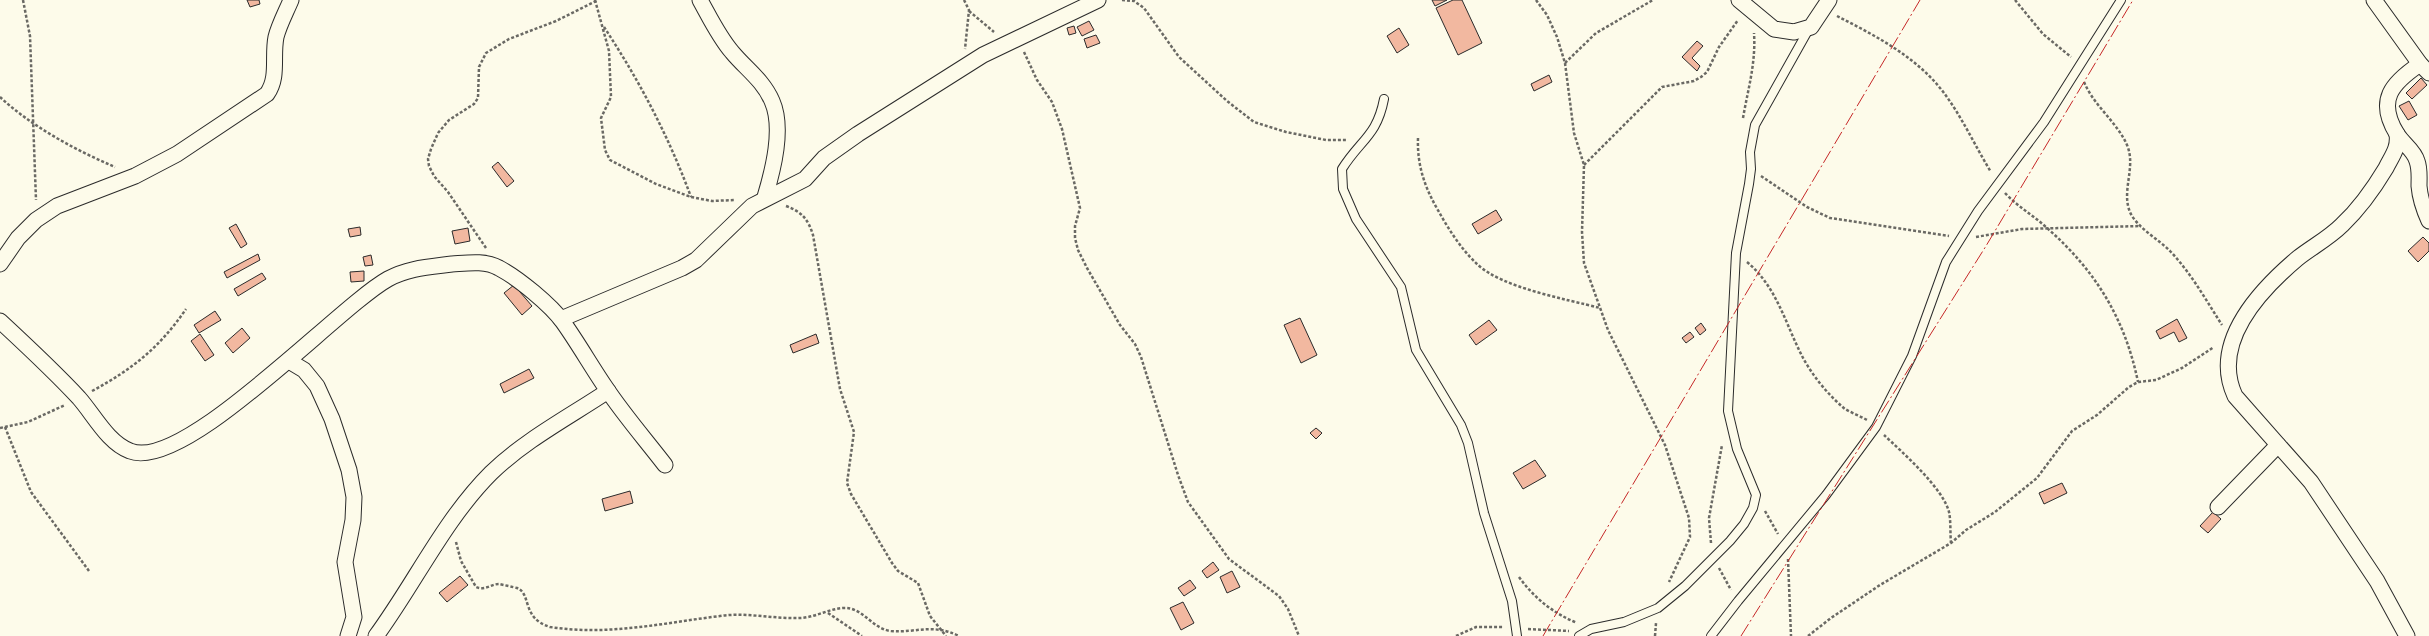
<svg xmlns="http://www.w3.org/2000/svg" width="2429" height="636" font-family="Karla,sans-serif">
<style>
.building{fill:#f2b8a0;stroke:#2b2b2b}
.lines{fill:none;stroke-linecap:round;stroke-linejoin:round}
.lane-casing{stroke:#2b2b2b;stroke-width:10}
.street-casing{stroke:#2b2b2b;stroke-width:17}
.path{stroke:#6a6964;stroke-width:2.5;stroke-dasharray:3 2;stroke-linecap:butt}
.lane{stroke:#fdfbea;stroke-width:8}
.street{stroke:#fdfbea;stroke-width:15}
.power{stroke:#c62828;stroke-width:1;stroke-dasharray:14 3 2 3;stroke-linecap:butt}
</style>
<rect width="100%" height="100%" fill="#fdfbea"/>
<!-- building -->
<g class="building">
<polygon points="247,0 259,0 260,4 250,7"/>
<polygon points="1432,0 1447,0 1435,6"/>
<polygon points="1453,0 1462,0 1482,43 1458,55 1436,8"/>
<polygon points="1089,21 1094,30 1082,36 1077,27"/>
<polygon points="1074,26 1076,33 1069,35 1067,28"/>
<polygon points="1399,28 1409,45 1397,53 1387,36"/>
<polygon points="1096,35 1100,43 1087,48 1084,39"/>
<polygon points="1697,41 1703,46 1692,58 1700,66 1697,71 1682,57"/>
<polygon points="1549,75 1552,82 1534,91 1531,84"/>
<polygon points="2421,78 2427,85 2412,99 2406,93"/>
<polygon points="2409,101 2417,115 2408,120 2399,106"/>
<polygon points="498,162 514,181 507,187 492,167"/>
<polygon points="1496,210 1502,220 1478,234 1472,224"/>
<polygon points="236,224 247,244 241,248 229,228"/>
<polygon points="360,227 361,235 350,237 348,229"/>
<polygon points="468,228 470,241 455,244 452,231"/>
<polygon points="2423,237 2429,243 2429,251 2418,262 2408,251"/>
<polygon points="258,254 260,260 227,278 224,272"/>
<polygon points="371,255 373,265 365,266 363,257"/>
<polygon points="364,271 364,281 351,282 350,272"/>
<polygon points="262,273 266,279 238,296 234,289"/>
<polygon points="514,285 532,306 522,315 504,293"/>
<polygon points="215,311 221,320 199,333 194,325"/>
<polygon points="1300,318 1317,355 1301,363 1284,325"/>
<polygon points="2177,319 2187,338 2179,342 2174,332 2160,339 2156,331"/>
<polygon points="1489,320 1497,330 1476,345 1469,335"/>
<polygon points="1701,323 1706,330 1700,335 1695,328"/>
<polygon points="242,328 250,338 233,353 225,343"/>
<polygon points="1690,332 1694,337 1686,343 1682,338"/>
<polygon points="200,334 214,355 205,361 191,341"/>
<polygon points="816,334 819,343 793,353 790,345"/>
<polygon points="529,369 534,378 504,393 500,384"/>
<polygon points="1316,428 1322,433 1316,439 1310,433"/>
<polygon points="1535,460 1546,476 1523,489 1513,473"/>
<polygon points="2062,483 2067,493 2044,504 2039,493"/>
<polygon points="630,491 633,503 605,511 602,499"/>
<polygon points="2213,512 2221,519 2208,533 2200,526"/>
<polygon points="1213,562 1219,570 1207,578 1202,571"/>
<polygon points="1232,571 1240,587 1227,593 1220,577"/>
<polygon points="460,576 468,585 447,602 439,593"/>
<polygon points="1190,580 1196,588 1184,596 1178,588"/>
<polygon points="1183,602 1194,623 1181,630 1170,608"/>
</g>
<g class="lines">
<!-- lane casing -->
<g class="lane-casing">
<g id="lane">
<path d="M 1384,99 C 1377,136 1360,140 1342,169 L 1343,189 L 1356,219 L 1401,287 L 1416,350 L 1461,425 L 1468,443 L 1484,513 L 1512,601 L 1517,636"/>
<polyline points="1579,636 1591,629 1624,622 1658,608 1685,586 1730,541 1744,524 1753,508 1756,495 1737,449 1728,411 1736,253 1749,184 1751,169 1750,152 1755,125 1810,27"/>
<polyline points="1711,636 1738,601 1826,495 1876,427 1912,356 1946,262 1978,211 2044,122 2121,0"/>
</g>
</g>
<!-- street casing -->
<g class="street-casing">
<g id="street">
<path d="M 700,0 C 710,18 719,37 732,52 C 746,69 763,80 772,101 C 784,128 773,170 765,197"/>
<polyline points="1739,0 1774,29 1794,32 1811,27 1829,0"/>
<polyline points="2374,0 2420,64 2429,73"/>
<path d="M 2420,64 C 2392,83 2376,100 2397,134 C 2403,144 2414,150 2417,161 C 2420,169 2419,177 2419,186 C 2420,198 2424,210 2429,221"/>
<path d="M 2397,134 C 2399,148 2392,156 2386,168 C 2374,188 2359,209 2342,225 C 2329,238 2312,247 2298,258 C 2260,290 2210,342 2235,396 L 2311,482 L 2377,581 L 2407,636"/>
<path d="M 0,264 L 18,238 L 36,220 L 57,206 L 135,176 L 177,154 L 267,94 C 279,77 272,57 276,37 C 279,25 286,12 291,0"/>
<polyline points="561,319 682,268 696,260 752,206 805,179 824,158 858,134 983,55 1098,0"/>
<path d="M 0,321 C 27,346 54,371 79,398 C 94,415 108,443 130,451 C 184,473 338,307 388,279 C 408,268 429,267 452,264 C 467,263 485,260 499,268 C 518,278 551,305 563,322 C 578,343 591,366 606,388 C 624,415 645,439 665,465"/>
<polyline points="289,361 304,370 317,386 332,419 349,470 354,497 353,520 345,562 354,617 348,636"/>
<polyline points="2218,507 2278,445"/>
<path d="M 376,636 C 415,583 444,520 491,473 C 525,440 569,417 608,391"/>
</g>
</g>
<!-- path -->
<g class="path">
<polyline points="23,0 30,36 36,200"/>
<polyline points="595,0 609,51 611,97 601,118 605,150 610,160 656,184 691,197 712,201 735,200"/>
<polyline points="964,0 969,10 965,49"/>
<polyline points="1122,0 1134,1 1144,8 1179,57 1227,101 1254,122 1286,132 1326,140 1347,140"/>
<polyline points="1536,0 1547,15 1557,37 1565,63 1574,133 1584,165 1582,232 1584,263 1608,330 1665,445 1689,518 1690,537 1669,582"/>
<polyline points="2015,0 2043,34 2071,57"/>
<polyline points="969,11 994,32"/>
<path d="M 1837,16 C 1876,36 1917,57 1944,93 C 1962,117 1975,146 1991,172"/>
<path d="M 604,27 C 639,80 669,137 691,197"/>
<polyline points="1024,52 1037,80 1052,102 1062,129 1080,208 1075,226 1075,238 1078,250 1087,268 1120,325 1135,344 1141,357 1178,475 1188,502 1229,559 1279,596 1288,609 1299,636"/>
<polyline points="1565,63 1596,33 1653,0"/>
<path d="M 2084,82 C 2094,106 2117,122 2127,145 C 2137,168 2119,194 2132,216 C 2141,230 2158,239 2170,251 C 2191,273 2206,300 2222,325"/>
<path d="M 0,97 C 31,126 75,150 115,167"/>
<path d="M 1743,118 C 1748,89 1756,63 1754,33"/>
<path d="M 1418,138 C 1417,166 1425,188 1439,212 C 1449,230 1462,250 1477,264 C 1502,288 1566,299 1600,308"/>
<polyline points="1584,165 1662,87 1694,81 1701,77 1707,72 1719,47 1738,20"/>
<polyline points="1761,176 1807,207 1830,218 1949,236"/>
<path d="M 2005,193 C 2018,207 2033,215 2047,228 C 2096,271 2125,319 2138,382"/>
<path d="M 786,206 C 802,212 808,219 813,235 L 840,389 L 854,432 L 847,483 L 851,494 L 892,563 L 898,571 L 918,583 L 930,616 L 946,636"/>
<polyline points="1976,237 2022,229 2141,226"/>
<polyline points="486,248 448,192 434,176 429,166 428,159 431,149 438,133 449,120 474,104 478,98 479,67 486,53 509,39 556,21 598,0"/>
<path d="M 1747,262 C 1776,286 1785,322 1801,354 C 1811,374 1828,395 1845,409 C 1852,413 1860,416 1867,420"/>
<path d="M 92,391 C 133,369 160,347 186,309"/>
<polyline points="5,427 31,492 89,571"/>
<polyline points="0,428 28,422 65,405"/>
<path d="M 1884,435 C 1902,452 1943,488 1949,512 C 1951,521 1950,533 1951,543"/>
<polyline points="1765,511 1778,534"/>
<path d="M 456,542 L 461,561 L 476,587 C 485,591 491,584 499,584 C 504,585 513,587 517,588 C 532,594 521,618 550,627 C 608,636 663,623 720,616 C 746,612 773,619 799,618 C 814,618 828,609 843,608 C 862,606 872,629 891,631 C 917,633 933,623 959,636"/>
<polyline points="1711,543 1709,518 1722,445"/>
<polyline points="1788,559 1791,636"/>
<polyline points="1719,568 1731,590"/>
<path d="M 1519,577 C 1534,598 1553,613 1577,623"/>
<polyline points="828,613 862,636"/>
<polyline points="1528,629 1569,631"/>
<polyline points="1456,636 1476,627 1503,627"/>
<polyline points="1655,636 1656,623"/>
<polyline points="1808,636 1831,618 1880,585 1951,543 1966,530 1995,512 2037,478 2072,431 2097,415 2129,387 2138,382 2156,380 2182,368 2214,347"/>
</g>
<!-- lane -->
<use href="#lane" class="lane"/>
<!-- street -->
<use href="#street" class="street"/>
<!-- power -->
<g class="power">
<polyline points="1543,636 1920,0"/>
<polyline points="1741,636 1986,246 2133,0"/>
</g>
</g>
</svg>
